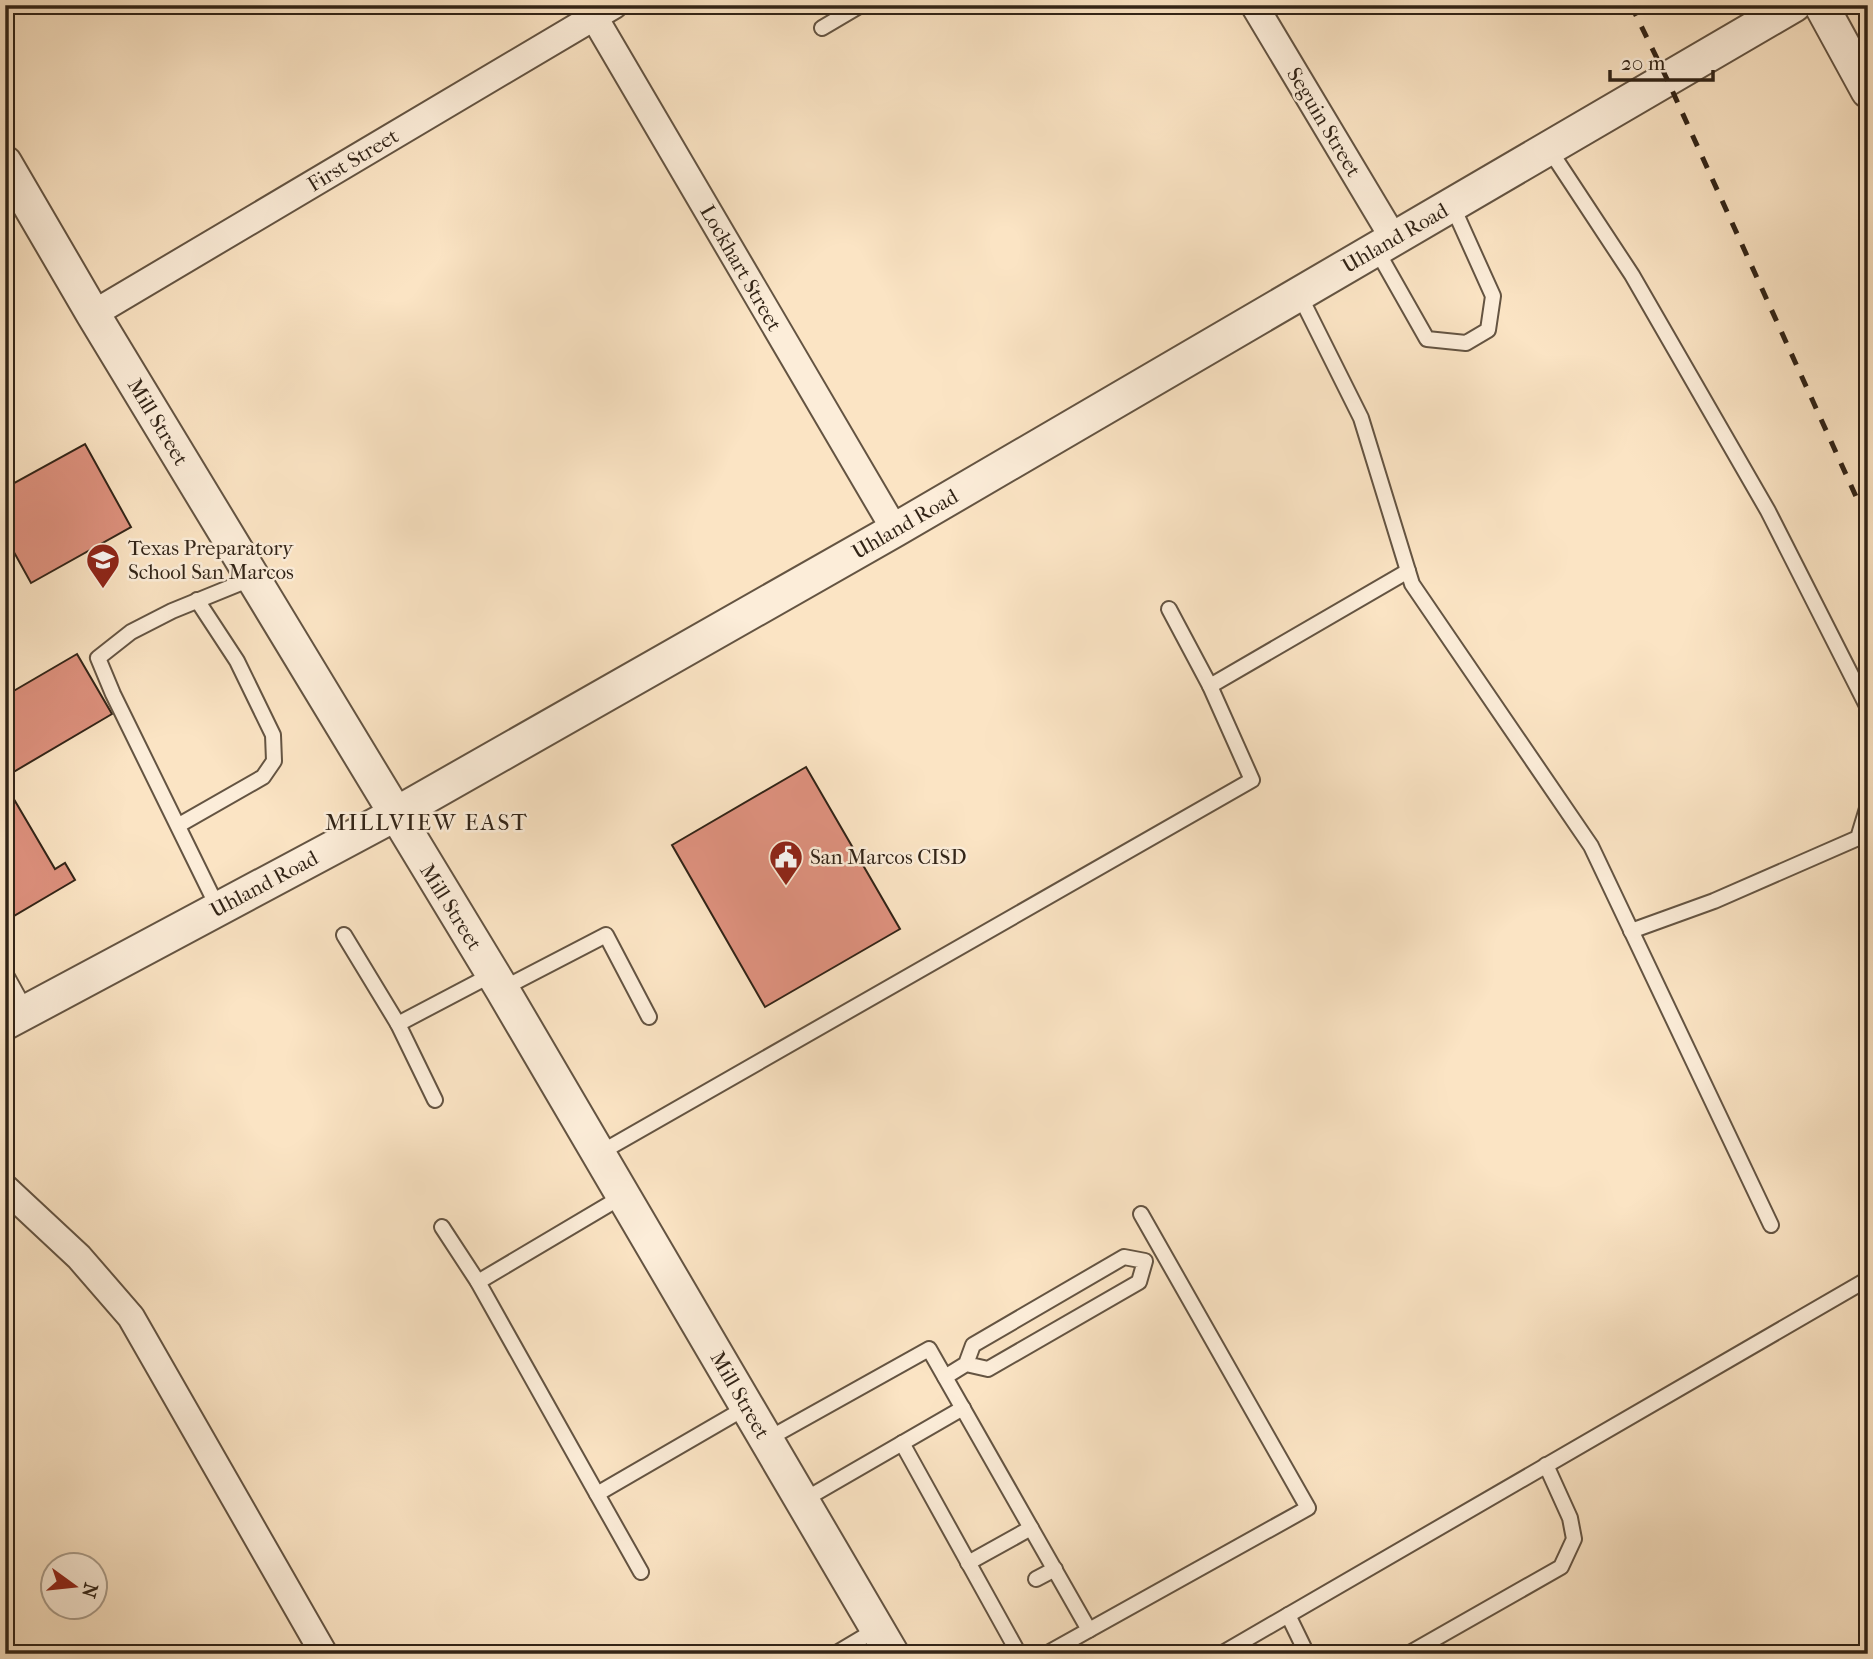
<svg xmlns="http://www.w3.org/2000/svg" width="1873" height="1659" font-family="'IM FELL French Canon',serif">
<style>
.building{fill:#de917e;stroke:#322417;stroke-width:2}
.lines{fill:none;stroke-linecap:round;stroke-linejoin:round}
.service-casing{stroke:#645442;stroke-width:18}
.minor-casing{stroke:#645442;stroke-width:30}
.tertiary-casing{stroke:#645442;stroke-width:37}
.service{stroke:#fcedd9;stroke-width:14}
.minor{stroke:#fcedd9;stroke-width:26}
.tertiary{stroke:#fcedd9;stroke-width:33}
.rail{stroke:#322417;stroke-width:5;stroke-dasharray:12 12;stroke-linecap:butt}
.labels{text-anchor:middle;stroke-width:5;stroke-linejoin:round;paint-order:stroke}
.street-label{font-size:21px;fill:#322417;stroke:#fcedd9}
.poi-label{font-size:21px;fill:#322417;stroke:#fcedd9;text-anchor:start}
.neighbourhood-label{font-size:23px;letter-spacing:2px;fill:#322417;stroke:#fcedd9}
</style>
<rect width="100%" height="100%" fill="#fbe4c4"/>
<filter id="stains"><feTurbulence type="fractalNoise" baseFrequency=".00286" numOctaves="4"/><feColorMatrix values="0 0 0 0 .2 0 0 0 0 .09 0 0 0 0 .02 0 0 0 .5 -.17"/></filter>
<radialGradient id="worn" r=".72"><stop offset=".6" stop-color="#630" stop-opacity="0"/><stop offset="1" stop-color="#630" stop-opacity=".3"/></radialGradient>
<!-- building -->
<g class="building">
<polygon points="85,444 131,527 31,583 5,536 5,488"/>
<polygon points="77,654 112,714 5,777 5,696"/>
<polygon points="806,767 900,929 765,1007 672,845"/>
<polygon points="5,784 55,869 65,863 75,880 7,920 5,916"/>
</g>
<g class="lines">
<!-- service casing -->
<g class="service-casing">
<g id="service">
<polyline points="822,28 861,5"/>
<polyline points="1847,53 1868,41"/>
<polyline points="1549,149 1632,275 1768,511 1868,708"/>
<polyline points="1376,249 1427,339 1466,343 1488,330 1493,296 1452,205"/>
<polyline points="1299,294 1361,418 1412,584 1591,846 1771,1225"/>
<polyline points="1169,609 1210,686"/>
<polyline points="179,825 263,777 274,761 273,735 237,661 197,600"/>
<polyline points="218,908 113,694 98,658 131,632 172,611 253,578"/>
<polyline points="1631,931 1714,901 1858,838 1868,805"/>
<polyline points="344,935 398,1024"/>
<polyline points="5,973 26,1011"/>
<polyline points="502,989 606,935 649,1017"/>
<polyline points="435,1100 398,1024 493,974"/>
<polyline points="598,1154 1252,780 1210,686 1408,571"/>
<polyline points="442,1227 478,1282 597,1494 747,1407"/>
<polyline points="478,1282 623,1196"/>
<polyline points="945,1377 966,1364 973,1345 1124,1257 1145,1261 1139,1282 988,1369 966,1364"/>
<polyline points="766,1440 929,1349 1089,1630 1046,1654"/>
<polyline points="902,1443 1019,1654"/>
<polyline points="597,1494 641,1572"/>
<polyline points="802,1501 963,1408"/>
<polyline points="968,1563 1031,1528"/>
<polyline points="1036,1579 1055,1569"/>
<polyline points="1288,1615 1307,1654"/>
<polyline points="1089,1630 1308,1508 1141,1214"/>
<polyline points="835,1654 877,1629"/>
<polyline points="1221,1654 1868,1279"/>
<polyline points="1408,1654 1561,1567 1574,1539 1570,1518 1546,1465"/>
</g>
</g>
<!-- minor casing -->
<g class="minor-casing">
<g id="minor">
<polyline points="587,5 895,530"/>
<polyline points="1254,5 1394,239"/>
<polyline points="93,314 614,5"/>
<polyline points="5,1188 79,1257 131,1317 324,1654"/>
</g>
</g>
<!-- tertiary casing -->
<g class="tertiary-casing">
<g id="tertiary">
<polyline points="1821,5 1868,91"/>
<polyline points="5,163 93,314 502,989 892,1654"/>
<polyline points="5,1023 394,815 895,530 1794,5"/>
</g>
</g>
<!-- service -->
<use href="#service" class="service"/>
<!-- minor -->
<use href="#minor" class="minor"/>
<!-- tertiary -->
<use href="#tertiary" class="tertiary"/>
<!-- rail -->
<polyline class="rail" points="1631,5 1667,79 1868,523"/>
</g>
<!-- icons -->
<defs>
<g id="school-pin" transform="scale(1.75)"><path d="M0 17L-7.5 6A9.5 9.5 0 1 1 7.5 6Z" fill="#8f2418" stroke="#fcedd9"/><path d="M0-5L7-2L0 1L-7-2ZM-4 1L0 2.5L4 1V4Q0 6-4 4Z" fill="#fff"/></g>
<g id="civic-pin" transform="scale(1.75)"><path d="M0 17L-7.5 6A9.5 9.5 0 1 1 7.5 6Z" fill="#8f2418" stroke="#fcedd9"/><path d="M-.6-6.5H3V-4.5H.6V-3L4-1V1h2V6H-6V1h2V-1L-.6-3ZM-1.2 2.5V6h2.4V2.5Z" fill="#fff"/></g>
</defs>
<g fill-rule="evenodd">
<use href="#school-pin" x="103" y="560"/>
<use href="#civic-pin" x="786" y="857"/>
</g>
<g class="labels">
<!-- street labels -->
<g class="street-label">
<text transform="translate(1324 122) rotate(59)" y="7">Seguin Street</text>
<text transform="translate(353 160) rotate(-31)" y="7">First Street</text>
<text transform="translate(1395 238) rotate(-30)" y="7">Uhland Road</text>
<text transform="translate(741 268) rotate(60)" y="7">Lockhart Street</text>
<text transform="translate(158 422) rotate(59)" y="7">Mill Street</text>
<text transform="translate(905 524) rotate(-30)" y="7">Uhland Road</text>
<text transform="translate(264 884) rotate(-28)" y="7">Uhland Road</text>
<text transform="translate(451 907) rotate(58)" y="7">Mill Street</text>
<text transform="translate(740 1395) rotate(60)" y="7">Mill Street</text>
</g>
<!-- poi labels -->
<g class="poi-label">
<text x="128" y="555">Texas Preparatory<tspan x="128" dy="24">School San Marcos</tspan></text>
<text x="810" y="864">San Marcos CISD</text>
</g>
<!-- neighbourhood labels -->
<g class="neighbourhood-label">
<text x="427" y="830">MILLVIEW EAST</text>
</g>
</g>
<!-- margin -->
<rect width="1873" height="1659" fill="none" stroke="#fbe4c4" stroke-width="28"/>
<rect x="7" y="7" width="1859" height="1645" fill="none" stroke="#322417" stroke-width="3.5"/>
<rect x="14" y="14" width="1845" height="1631" fill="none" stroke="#322417" stroke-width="2"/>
<!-- north arrow -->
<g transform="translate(74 1586) rotate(105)"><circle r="33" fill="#fcedd9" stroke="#ab9d8b" stroke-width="2"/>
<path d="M0-5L12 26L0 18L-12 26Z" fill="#8f2418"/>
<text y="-10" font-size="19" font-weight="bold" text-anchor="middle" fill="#322417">N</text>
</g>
<!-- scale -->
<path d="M1610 70v10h103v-10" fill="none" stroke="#322417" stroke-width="3.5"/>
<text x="1621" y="70" font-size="21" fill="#322417" stroke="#fcedd9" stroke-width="5" paint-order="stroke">20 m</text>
<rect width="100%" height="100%" filter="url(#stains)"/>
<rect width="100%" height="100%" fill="url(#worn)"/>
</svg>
